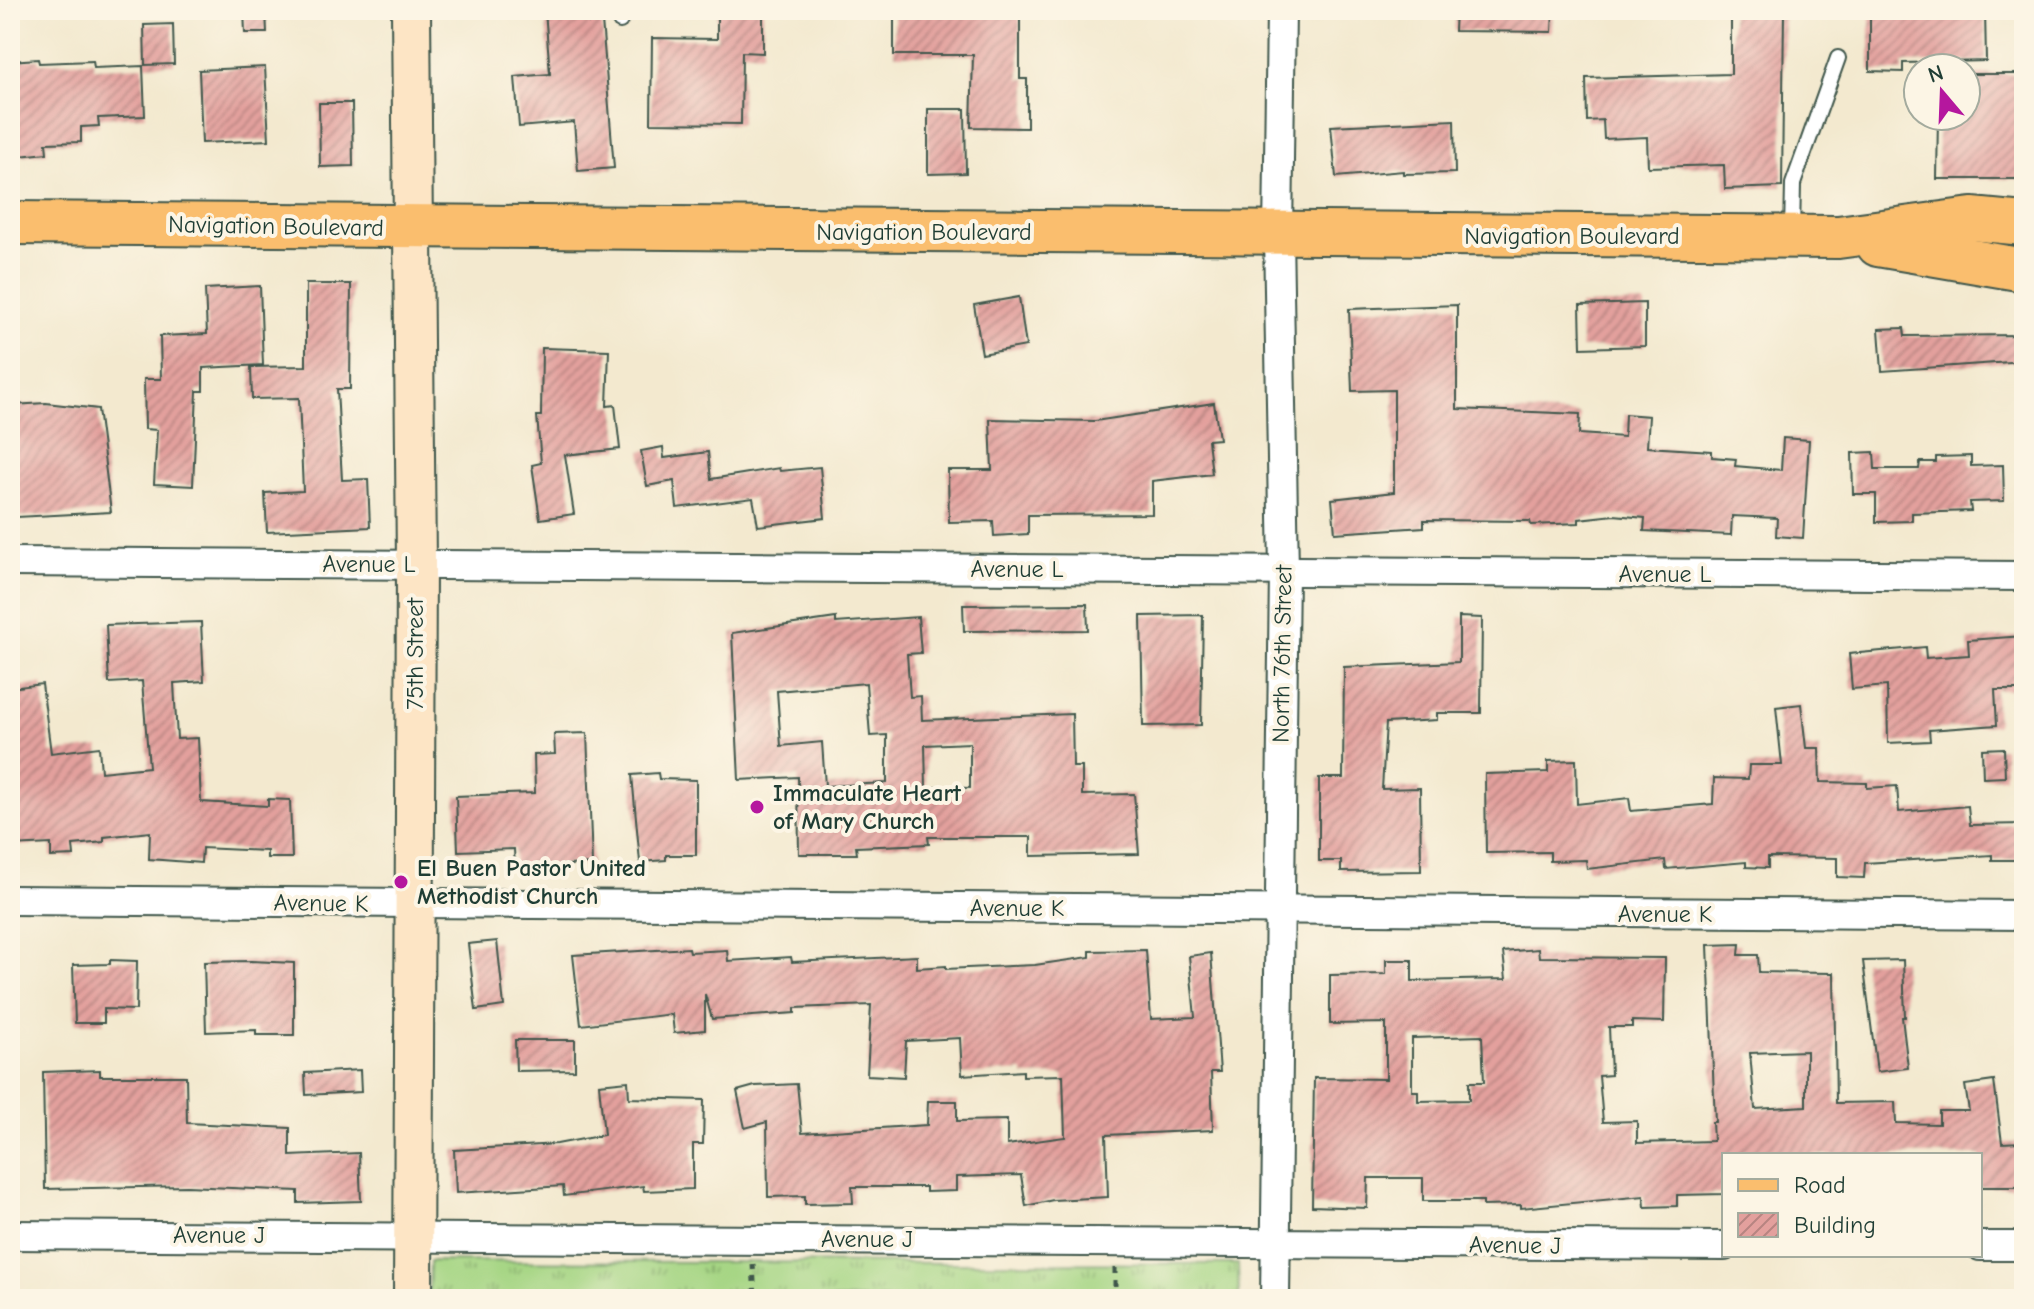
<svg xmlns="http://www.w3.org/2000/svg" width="2034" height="1309" font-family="'Comic Neue',sans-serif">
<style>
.grass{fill:url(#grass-tufts);stroke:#62895c;stroke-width:2}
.building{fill:url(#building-hatch);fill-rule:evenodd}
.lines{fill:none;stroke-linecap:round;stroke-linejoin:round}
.lane-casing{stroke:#3f574b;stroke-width:18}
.street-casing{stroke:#3f574b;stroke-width:32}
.secondary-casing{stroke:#3f574b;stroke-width:42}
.primary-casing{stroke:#3f574b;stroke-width:46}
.path{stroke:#3f574b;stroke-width:5;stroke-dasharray:6 6;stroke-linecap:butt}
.lane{stroke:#fff;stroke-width:14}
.street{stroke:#fff;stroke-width:28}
.secondary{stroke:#fde5c5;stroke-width:38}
.primary{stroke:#fabe6e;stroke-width:42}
.poi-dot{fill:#b5179e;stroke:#fcf5e5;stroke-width:3}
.labels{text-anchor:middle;stroke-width:8;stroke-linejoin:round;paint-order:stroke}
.street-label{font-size:24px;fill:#1f3d34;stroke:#fcf5e5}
.poi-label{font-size:24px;font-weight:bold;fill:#1f3d34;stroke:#fcf5e5;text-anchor:start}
</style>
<defs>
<pattern id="grass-tufts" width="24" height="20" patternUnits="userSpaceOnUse" patternTransform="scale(2)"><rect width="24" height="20" fill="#a5d583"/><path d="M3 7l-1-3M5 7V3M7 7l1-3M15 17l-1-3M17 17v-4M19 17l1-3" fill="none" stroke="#86ae6c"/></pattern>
<pattern id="building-hatch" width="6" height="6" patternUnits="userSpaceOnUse" patternTransform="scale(2)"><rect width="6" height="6" fill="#e3a09d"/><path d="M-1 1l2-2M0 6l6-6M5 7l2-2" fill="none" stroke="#b78481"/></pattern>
</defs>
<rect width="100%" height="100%" fill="#fcf5e5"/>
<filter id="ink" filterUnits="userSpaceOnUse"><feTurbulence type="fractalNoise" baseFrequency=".0125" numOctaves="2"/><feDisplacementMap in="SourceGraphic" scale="16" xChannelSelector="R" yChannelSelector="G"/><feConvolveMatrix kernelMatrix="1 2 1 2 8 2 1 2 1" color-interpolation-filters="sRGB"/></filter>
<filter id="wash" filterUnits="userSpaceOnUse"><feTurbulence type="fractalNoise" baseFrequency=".006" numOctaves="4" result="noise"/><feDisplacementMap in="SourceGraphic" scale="32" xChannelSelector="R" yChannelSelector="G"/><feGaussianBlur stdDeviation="1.8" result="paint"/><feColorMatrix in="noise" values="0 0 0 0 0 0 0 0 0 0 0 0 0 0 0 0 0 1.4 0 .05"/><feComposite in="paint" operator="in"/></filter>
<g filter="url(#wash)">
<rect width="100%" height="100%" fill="#f3e9cf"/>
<!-- grass -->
<polygon class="grass" points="430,1261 1238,1264 1239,1299 429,1299"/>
<g id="blocks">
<!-- building -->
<g class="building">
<polygon points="244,10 266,10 267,33 245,33"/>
<polygon points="545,10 588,10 589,23 602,21 614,168 578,171 574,122 519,127 515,77 550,74"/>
<polygon points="717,10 763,10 763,53 742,52 741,124 651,123 652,38 717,39"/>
<polygon points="894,10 1020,10 1020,79 1027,79 1027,128 971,127 973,55 894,55"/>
<polygon points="1455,10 1553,10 1552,32 1454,31"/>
<polygon points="1731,10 1784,10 1782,187 1725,189 1724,165 1648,167 1647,137 1604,139 1603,120 1587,121 1586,78 1731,74"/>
<polygon points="1870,10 1985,10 1986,61 1903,63 1903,72 1870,71"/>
<polygon points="173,24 174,64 145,65 144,25"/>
<polygon points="38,59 39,63 93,61 94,68 143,66 145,116 98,118 99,126 81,127 81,142 46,143 47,153 10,157 10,61"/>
<polygon points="265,67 269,140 202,143 199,70"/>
<polygon points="1966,74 2024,74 2024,179 1937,179 1938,116 1966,116"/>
<polygon points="319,103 352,103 353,166 320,167"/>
<polygon points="928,109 965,109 966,173 928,174"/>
<polygon points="1454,120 1455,173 1403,174 1403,171 1336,177 1331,126"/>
<polygon points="306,284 351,284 350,389 337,389 342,480 368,479 370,527 267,532 265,493 303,491 299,398 252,399 251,367 306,366"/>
<polygon points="260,286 263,365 203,368 203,391 197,391 193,486 154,484 157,430 145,429 144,379 161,379 160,336 207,334 205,289"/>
<polygon points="1019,297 1026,346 982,354 974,305"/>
<polygon points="1645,303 1645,346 1581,348 1580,305"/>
<polygon points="1457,305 1457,409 1580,414 1579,434 1624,437 1625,414 1649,416 1647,447 1712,451 1712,457 1736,459 1735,466 1781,470 1783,438 1809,440 1803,538 1776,536 1777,518 1732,516 1731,535 1644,531 1645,518 1614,515 1579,519 1579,523 1531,525 1530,521 1424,520 1424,527 1335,533 1332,499 1394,492 1394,390 1352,391 1349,309"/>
<polygon points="1904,328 1905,336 2024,335 2024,361 1882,371 1879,329"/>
<polygon points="542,348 609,350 607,406 615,405 620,449 565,455 574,514 540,519 532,465 541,463 537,416 541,416"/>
<polygon points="46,403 98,409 111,512 17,517 17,507 10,507 10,457 15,457 13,405"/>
<polygon points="1214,403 1219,439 1208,440 1212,474 1152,481 1152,514 1028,515 1028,534 994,536 993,521 949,522 948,470 992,470 990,419 1095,421"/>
<polygon points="663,447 664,458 708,452 711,479 779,468 780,471 820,467 825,518 758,526 753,498 677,508 674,481 647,486 641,451"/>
<polygon points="1874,452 1875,469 1919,469 1920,462 1936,462 1936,457 1971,456 1971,466 2003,465 2004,501 1970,502 1971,511 1912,513 1912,521 1876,522 1876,494 1853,494 1852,453"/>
<polygon points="1087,604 1088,630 964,631 963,605"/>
<polygon points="1203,615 1201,725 1143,726 1141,616"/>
<path d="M 918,617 L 921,653 L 907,654 L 910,697 L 921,696 L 922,720 L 1072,714 L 1073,767 L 1082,767 L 1082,795 L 1134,794 L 1139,854 L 1031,856 L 1031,837 L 928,837 L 929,844 L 856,847 L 857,854 L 799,854 L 798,777 L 739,780 L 732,633 L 836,618 L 836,623 ZM 866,683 L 870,736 L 887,735 L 887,783 L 825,786 L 822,742 L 781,746 L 777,691 ZM 970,743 L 970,788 L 926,787 L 925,745 Z"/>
<polygon points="1459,617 1482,618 1481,713 1437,713 1437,720 1386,723 1382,789 1420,788 1421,871 1341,872 1341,861 1319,861 1319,778 1343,778 1344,667 1459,662"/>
<polygon points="201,622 204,681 174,683 177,739 198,738 201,802 268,806 268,799 290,800 292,858 267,858 267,851 202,848 201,863 149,859 150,832 104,837 104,842 73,845 74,856 51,857 51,844 11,846 10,738 16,738 10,688 42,684 51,753 99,747 101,772 149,767 142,681 109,683 106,625"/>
<polygon points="2024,636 2024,690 1995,690 1997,725 1929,730 1930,741 1888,743 1887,686 1852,689 1849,654 1925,647 1926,658 1969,655 1968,640"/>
<polygon points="1801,704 1806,748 1819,748 1820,782 1867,783 1867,788 1897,786 1899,812 1968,806 1970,825 2024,824 2024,860 1992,860 1992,855 1865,863 1864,878 1837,877 1837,858 1768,857 1768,868 1746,867 1746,862 1666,869 1665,860 1587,869 1586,860 1550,861 1550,852 1486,853 1485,774 1548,772 1548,761 1576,760 1577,804 1629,798 1631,811 1713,804 1714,778 1748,779 1749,765 1782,765 1776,707"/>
<polygon points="587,733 592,864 515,867 514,849 458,851 456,796 535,793 534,755 555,754 554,734"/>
<polygon points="2004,748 2005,777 1983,778 1982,749"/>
<polygon points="658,773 659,779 696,780 696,855 666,855 666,860 640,862 632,775"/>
<polygon points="497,941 504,1006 476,1010 468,944"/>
<path d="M 1740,944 L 1739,955 L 1758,955 L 1759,972 L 1834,973 L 1836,1103 L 1895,1102 L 1896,1123 L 1939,1124 L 1939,1111 L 1969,1111 L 1965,1085 L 1994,1081 L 2002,1143 L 2021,1142 L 2021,1187 L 1980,1187 L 1980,1155 L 1724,1155 L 1724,1194 L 1677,1195 L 1677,1206 L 1645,1207 L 1644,1196 L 1521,1208 L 1521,1205 L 1483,1206 L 1483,1201 L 1423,1201 L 1423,1178 L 1368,1178 L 1367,1208 L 1312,1206 L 1314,1078 L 1386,1079 L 1386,1023 L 1330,1024 L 1330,975 L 1386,974 L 1386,960 L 1412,960 L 1412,981 L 1506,979 L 1503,952 L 1538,949 L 1539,957 L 1665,958 L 1664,1022 L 1632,1021 L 1632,1027 L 1609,1027 L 1611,1075 L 1599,1076 L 1603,1122 L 1637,1121 L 1637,1143 L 1713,1141 L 1712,1122 L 1715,1122 L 1708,945 ZM 1482,1036 L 1484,1082 L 1469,1082 L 1469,1100 L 1418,1101 L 1418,1091 L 1412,1091 L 1412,1038 ZM 1806,1051 L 1806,1106 L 1755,1109 L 1750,1053 Z"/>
<polygon points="689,948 690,952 727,950 728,961 791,957 792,962 917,956 917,968 946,966 946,969 1035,965 1090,957 1090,951 1146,950 1151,1019 1195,1017 1189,956 1211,953 1220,1072 1211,1072 1213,1130 1106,1135 1108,1197 1053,1200 1026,1206 1021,1175 956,1177 956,1191 926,1192 926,1187 852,1187 853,1203 805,1204 805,1196 768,1197 767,1122 745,1128 737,1091 755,1086 797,1084 802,1133 927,1125 928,1101 957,1101 957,1121 1007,1120 1007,1145 1065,1137 1063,1075 1023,1076 1023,1071 962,1075 960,1038 906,1041 904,1077 867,1075 871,1005 795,1008 795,1013 712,1019 705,994 705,1030 674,1033 672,1014 581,1025 573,955"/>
<polygon points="110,960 137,961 136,1010 104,1009 104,1023 75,1023 73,965 110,964"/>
<polygon points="1903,960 1905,1017 1902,1017 1908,1068 1877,1072 1863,961"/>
<polygon points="251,961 294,963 294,1035 256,1035 256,1030 206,1032 204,962"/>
<polygon points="515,1040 575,1040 575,1070 516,1071"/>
<polygon points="100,1070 100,1076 186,1076 187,1123 290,1128 290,1156 359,1153 361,1201 298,1203 298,1191 187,1186 45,1189 43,1072"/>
<polygon points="360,1070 361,1092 306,1095 305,1073"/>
<polygon points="628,1081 629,1098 704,1100 703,1144 693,1144 693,1189 644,1191 643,1186 564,1196 563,1186 456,1193 454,1150 557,1144 604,1135 599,1084"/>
</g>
</g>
</g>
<g filter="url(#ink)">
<use href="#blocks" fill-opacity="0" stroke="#3f574b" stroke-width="2"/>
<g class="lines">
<!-- lane casing -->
<g class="lane-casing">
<g id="lane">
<polyline points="620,21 620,10"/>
<polyline points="1792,232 1793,184 1838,58"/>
</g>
</g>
<!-- street casing -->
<g class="street-casing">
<g id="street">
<polyline points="10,562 2024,576"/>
<polyline points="10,900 2024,915"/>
<polyline points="10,1235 1724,1246"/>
<polyline points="1980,1246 2024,1246"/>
<polyline points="1275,1299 1284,571 1278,235 1281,10"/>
</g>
</g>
<!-- secondary casing -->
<g class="secondary-casing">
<polyline id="secondary" points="411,10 416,564 413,1299"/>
</g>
<!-- primary casing -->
<g class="primary-casing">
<g id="primary">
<polyline points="10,223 1838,237 1972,219 2024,224"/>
<polyline points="1878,245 2024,270"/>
</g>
</g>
<!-- path -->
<g class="path">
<polyline points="753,1264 755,1299"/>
<polyline points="1115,1268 1115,1299"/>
</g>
<!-- lane -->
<use href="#lane" class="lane"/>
<!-- street -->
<use href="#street" class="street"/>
<!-- secondary -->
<use href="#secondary" class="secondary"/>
<!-- primary -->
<use href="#primary" class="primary"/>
</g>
</g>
<!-- markers -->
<g class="poi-dot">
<circle cx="757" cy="807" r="8"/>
<circle cx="401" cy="882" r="8"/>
</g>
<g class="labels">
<!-- street labels -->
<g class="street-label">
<text transform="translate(276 226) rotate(1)" y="8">Navigation Boulevard</text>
<text x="924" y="240">Navigation Boulevard</text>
<text x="1572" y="244">Navigation Boulevard</text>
<text x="369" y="572">Avenue L</text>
<text x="1017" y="577">Avenue L</text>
<text x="1665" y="582">Avenue L</text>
<text transform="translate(415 654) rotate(-90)" y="8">75th Street</text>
<text transform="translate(1282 654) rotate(-89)" y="8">North 76th Street</text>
<text transform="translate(321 903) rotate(1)" y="8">Avenue K</text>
<text x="1017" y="916">Avenue K</text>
<text x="1665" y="922">Avenue K</text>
<text x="219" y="1243">Avenue J</text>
<text x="867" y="1247">Avenue J</text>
<text transform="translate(1515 1245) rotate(1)" y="8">Avenue J</text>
</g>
<!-- poi labels -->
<g class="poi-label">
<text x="773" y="801">Immaculate Heart<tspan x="773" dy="28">of Mary Church</tspan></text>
<text x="417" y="876">El Buen Pastor United<tspan x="417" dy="28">Methodist Church</tspan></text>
</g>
</g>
<!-- margin -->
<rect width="2034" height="1309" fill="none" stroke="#fcf5e5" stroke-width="40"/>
<!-- legend -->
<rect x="1722" y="1153" width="260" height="104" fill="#fcf5e5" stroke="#a4ab9e" stroke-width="2"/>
<rect x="1738" y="1179" width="40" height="12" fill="#fabe6e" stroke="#a4ab9e" stroke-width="2"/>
<text x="1794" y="1193" font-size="24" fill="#1f3d34">Road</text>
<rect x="1738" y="1213" width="40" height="24" fill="url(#building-hatch)" stroke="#a4ab9e" stroke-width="2"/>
<text x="1794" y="1233" font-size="24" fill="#1f3d34">Building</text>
<!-- north arrow -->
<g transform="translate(1942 92) rotate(341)"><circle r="38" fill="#fcf5e5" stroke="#a4ab9e" stroke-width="2"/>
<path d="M0-6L14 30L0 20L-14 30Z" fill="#b5179e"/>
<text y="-12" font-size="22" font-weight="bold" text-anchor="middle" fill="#1f3d34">N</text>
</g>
</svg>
